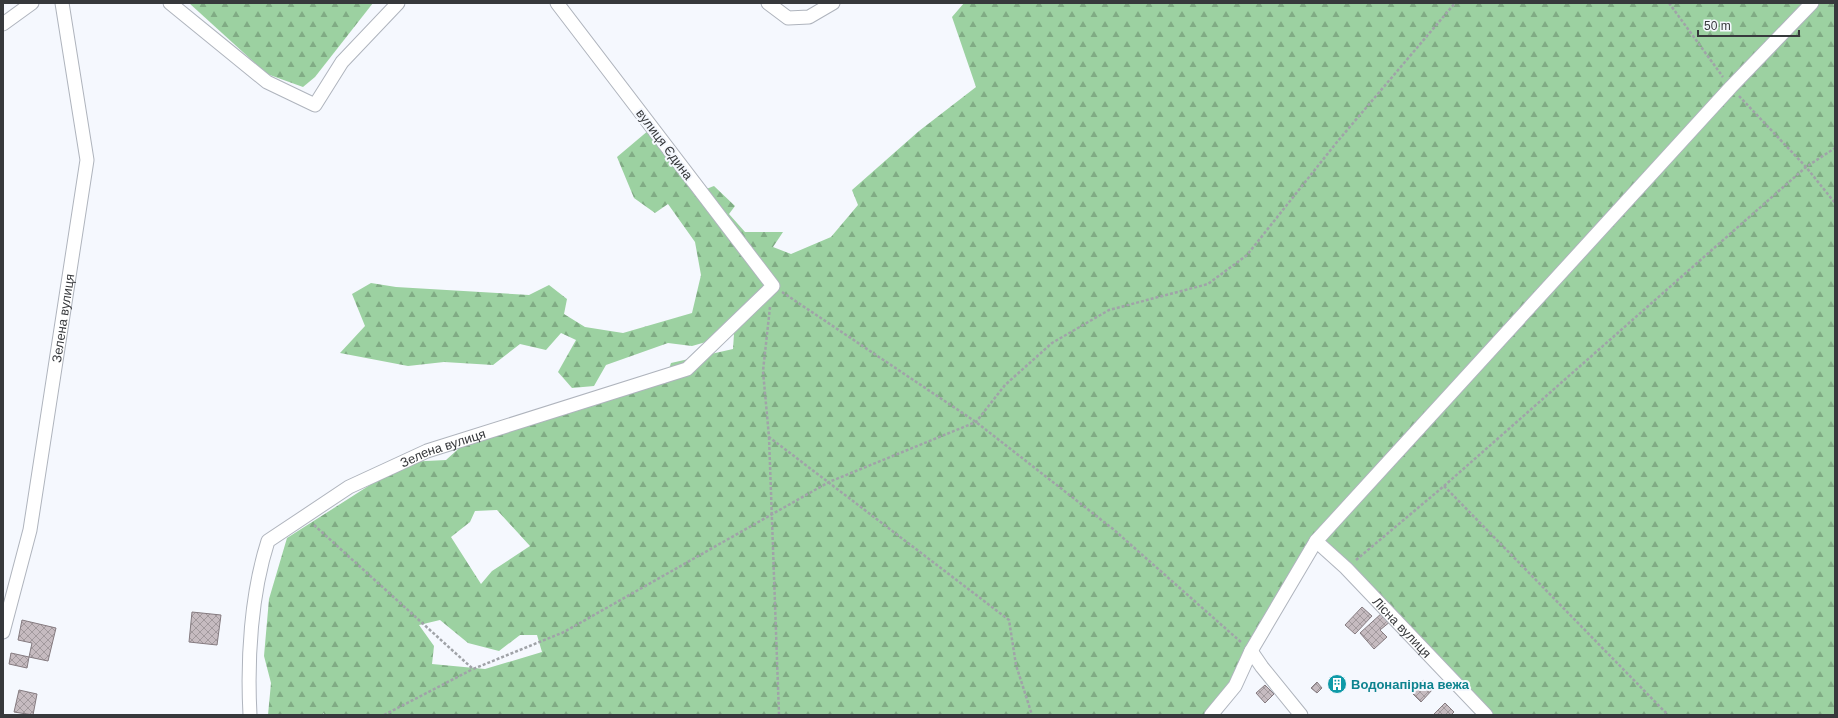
<svg xmlns="http://www.w3.org/2000/svg" width="1838" height="718" font-family="Helvetica,sans-serif">
<style>
.forest{fill:url(#forest-firs);fill-rule:evenodd}
.building{fill:url(#building-cross-hatch);stroke:#857b80}
.lines{fill:none;stroke-linecap:round;stroke-linejoin:round}
.minor-casing{stroke:#afb4bd;stroke-width:15}
.path{stroke:#a0a3a8;stroke-width:2.5;stroke-dasharray:3 2;stroke-linecap:butt}
.minor{stroke:#fff;stroke-width:13}
.labels{text-anchor:middle;stroke-width:4;stroke-linejoin:round;paint-order:stroke}
.street-label{font-size:13px;fill:#37393c;stroke:#f5f8fe}
.culture-label{font-size:13px;font-weight:bold;fill:#0d838f;stroke:#f5f8fe;text-anchor:start}
</style>
<defs>
<pattern id="forest-firs" width="22" height="20" patternUnits="userSpaceOnUse"><rect width="22" height="20" fill="#9cd1a1"/><path d="M5 1l3.5 6h-7zM16 11l3.5 6h-7z" fill="#80ab84"/></pattern>
<pattern id="building-cross-hatch" width="8" height="8" patternUnits="userSpaceOnUse"><rect width="8" height="8" fill="#c6bbc0"/><path d="M0 0l8 8M0 8l8-8" fill="none" stroke="#a2999d"/></pattern>
</defs>
<rect width="100%" height="100%" fill="#f5f8fe"/>
<!-- forest -->
<g class="forest">
<polygon points="189,3 373,3 315,77 303,87 267,74"/>
<path d="M 964,3 L 1835,3 L 1835,715 L 1486,715 L 1316,541 L 1211,715 L 324,715 L 324,713 L 322,715 L 268,715 L 271,683 L 264,656 L 269,599 L 287,538 L 406,462 L 446,460 L 475,434 L 668,372 L 671,363 L 733,349 L 734,334 L 692,346 L 668,343 L 606,365 L 594,386 L 572,388 L 558,372 L 576,340 L 561,333 L 546,350 L 520,344 L 493,365 L 444,362 L 408,366 L 340,353 L 365,326 L 352,294 L 371,283 L 396,287 L 529,295 L 549,285 L 567,299 L 564,314 L 585,327 L 623,333 L 692,313 L 701,275 L 695,242 L 668,204 L 655,213 L 634,198 L 617,157 L 649,130 L 696,193 L 714,186 L 735,206 L 729,214 L 745,232 L 783,232 L 773,247 L 791,254 L 831,237 L 858,205 L 852,190 L 919,131 L 976,87 L 952,17 ZM 497,510 L 530,546 L 492,571 L 481,584 L 451,537 L 470,522 L 475,511 ZM 440,620 L 468,643 L 499,651 L 520,635 L 537,635 L 542,652 L 485,669 L 432,664 L 434,646 L 419,625 Z"/>
</g>
<!-- building -->
<g class="building">
<polygon points="1362,607 1372,616 1355,634 1345,625"/>
<polygon points="192,612 221,615 217,645 189,642"/>
<polygon points="1383,612 1391,621 1380,630 1387,637 1374,649 1360,633"/>
<polygon points="22,620 56,628 48,661 29,657 32,643 18,640"/>
<polygon points="11,653 29,657 27,668 9,664"/>
<circle cx="1337" cy="684" r="4"/>
<polygon points="1423,680 1433,689 1421,702 1411,692"/>
<polygon points="1317,682 1322,688 1317,693 1311,688"/>
<polygon points="1265,685 1274,694 1265,703 1256,693"/>
<polygon points="19,690 37,694 33,715 14,712"/>
<polygon points="1445,703 1454,712 1451,715 1433,715"/>
</g>
<g class="lines">
<!-- minor casing -->
<g class="minor-casing">
<g id="minor">
<polyline points="170,3 267,82 315,105 342,62 398,3"/>
<polyline points="768,3 788,18 809,17 833,3"/>
<polyline points="3,24 32,3"/>
<path id="s1" d="M 1316,541 L 1346,568 L 1486,715"/>
<path id="s2" d="M 3,632 L 30,530 L 87,160 L 62,3"/>
<polyline points="1251,651 1262,667 1301,715"/>
<path id="s3" d="M 250,715 C 247,659 251,594 268,541 L 349,487 L 427,451 L 687,369 L 773,286 L 557,3"/>
<polyline points="1211,715 1235,686 1251,651 1316,541 1731,87 1812,3"/>
</g>
</g>
<!-- path -->
<g class="path">
<polyline points="1669,3 1723,77"/>
<polyline points="1739,96 1806,167 1835,203"/>
<polyline points="782,292 976,422 1113,529 1242,643"/>
<polyline points="770,307 763,371 769,437 1009,620 1016,665 1032,715"/>
<polyline points="769,437 779,715"/>
<polyline points="1444,486 1806,167 1835,148"/>
<polyline points="314,525 473,669 564,632 829,482 976,422 1005,385 1052,343 1109,310 1208,284 1247,255 1337,142 1455,3"/>
<polyline points="1356,560 1444,486 1668,715"/>
<polyline points="384,715 473,669"/>
</g>
<!-- minor -->
<use href="#minor" class="minor"/>
</g>
<!-- icons -->
<defs>
<g id="building-disc" transform="scale(1)"><circle r="9.5" fill="#0f9aa8" stroke="#f5f8fe"/><path d="M-4-6H4V6H1V3H-1V6H-4ZM-2.5-4.3h1.7v1.8h-1.7ZM.8-4.3h1.7v1.8H.8ZM-2.5-1h1.7V.8h-1.7ZM.8-1h1.7V.8H.8Z" fill="#fff"/></g>
</defs>
<g fill-rule="evenodd">
<use href="#building-disc" x="1337" y="684"/>
</g>
<g class="labels">
<!-- street labels -->
<g class="street-label">
<text transform="translate(665 144) rotate(53)" y="5">вулиця Єдина</text>
<text dy="5" stroke="none"><textPath href="#s2" startOffset="320">Зелена вулиця</textPath></text>
<text dy="5" stroke="none"><textPath href="#s3" startOffset="375">Зелена вулиця</textPath></text>
<text dy="5" stroke="none"><textPath href="#s1" startOffset="122">Лісна вулиця</textPath></text>
</g>
<!-- culture labels -->
<g class="culture-label">
<text x="1351" y="689">Водонапірна вежа</text>
</g>
</g>
<!-- border -->
<rect width="1838" height="718" fill="none" stroke="#37393c" stroke-width="8"/>
<!-- scale -->
<path d="M1698 30v6h101v-6" fill="none" stroke="#37393c" stroke-width="2"/>
<text x="1704" y="30" font-size="12" fill="#37393c" stroke="#f5f8fe" stroke-width="3" paint-order="stroke">50 m</text>
</svg>
